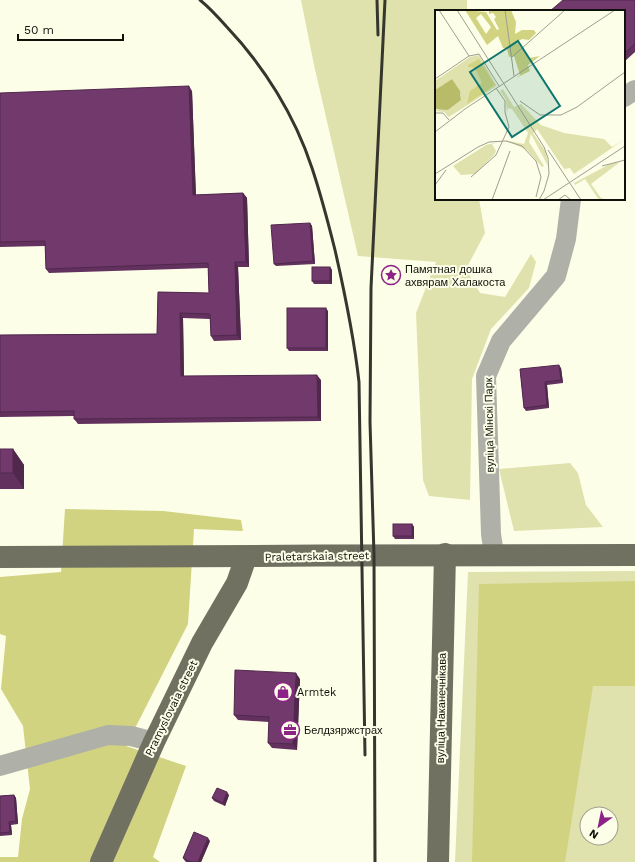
<svg xmlns="http://www.w3.org/2000/svg" width="635" height="862" font-family="'Work Sans',sans-serif">
<style>
.green{fill:#e0e2ad;fill-rule:evenodd}
.forest{fill:#d1d380}
.lines{fill:none;stroke-linecap:round;stroke-linejoin:round}
.minor{stroke:#afb0a7;stroke-width:20}
.major{stroke:#707161;stroke-width:22}
.rail{stroke:#35362d;stroke-width:3}
.wall{fill:#62315e}
.shaded-wall{fill:#50284c}
.building{fill:#72396d;stroke:#50284c}
.labels{text-anchor:middle;stroke-width:4;stroke-linejoin:round;paint-order:stroke}
.poi-label{font-size:11px;fill:#10110a;stroke:#fcfee8;text-anchor:start}
.street-label{font-size:11px;fill:#10110a;stroke:#fcfee8}
.inset-road{fill:none;stroke:#9e9f8f;stroke-width:1}
.view{fill:#0f766e;fill-opacity:0.15;stroke:#0f766e;stroke-width:2}
.inset-edge{fill:none;stroke:#10110a;stroke-width:2}
</style>
<rect width="100%" height="100%" fill="#fcfee8"/>
<!-- green -->
<g class="green">
<polygon points="301,0 467,0 467,11 436,11 436,199 479,199 485,233 466,269 480,293 505,297 531,254 536,262 529,288 491,329 472,379 470,500 429,496 423,480 416,313 436,262 358,256 314,65"/>
<polygon points="570,463 578,473 586,505 603,527 514,531 499,469"/>
<path d="M 635,571 L 635,862 L 455,862 L 468,572 ZM 587,814 L 611,814 L 611,838 L 587,838 Z"/>
</g>
<!-- forest -->
<g class="forest">
<polygon points="65,509 163,511 241,520 243,531 194,529 188,624 126,746 186,766 153,857 160,862 0,862 0,857 18,857 22,819 30,789 23,726 1,689 6,636 0,634 0,577 61,572"/>
<polygon points="635,581 635,686 593,686 565,862 472,862 479,584"/>
</g>
<g class="lines">
<!-- minor -->
<g class="minor">
<polyline points="624,97 635,90"/>
<polyline points="494,554 491,534 486,376 501,341 556,276 566,239 571,199"/>
<polyline points="0,766 108,735 131,736 154,742"/>
</g>
<!-- major -->
<g class="major">
<path d="M 0,557 C 212,557 423,554 635,555"/>
<polyline points="101,862 154,742 202,643 237,583 246,557"/>
<polyline points="438,862 445,554"/>
</g>
<!-- rail -->
<g class="rail">
<path d="M 200,0 C 210,8 218,17 226,26 C 264,66 295,116 312,168 C 321,195 328,222 335,250 C 345,294 354,337 359,382 L 365,755"/>
<polyline points="377,0 378,35"/>
<polyline points="375,862 374,555 370,422 371,288 385,0"/>
</g>
</g>
<!-- wall -->
<g class="wall">
<polygon points="635,0 635,52 625,61 624,60 624,11"/>
<polygon points="192,91 196,195 243,193 247,198 249,267 238,267 241,340 214,341 211,336 210,319 183,318 184,376 321,380 321,421 78,424 74,419 74,416 0,417 0,335 157,334 158,292 209,293 208,268 49,273 46,269 45,246 0,247 0,93"/>
<polygon points="310,223 312,226 315,264 276,266 274,264"/>
<polygon points="330,267 332,270 332,284 314,284 312,281"/>
<polygon points="328,311 328,351 289,351 287,348"/>
<polygon points="561,368 563,383 547,385 549,408 526,411 524,408 520,369"/>
<polygon points="0,449 13,449 24,465 24,489 0,489"/>
<polygon points="412,524 414,527 414,539 395,539 393,536"/>
<polygon points="300,679 297,750 272,748 268,743 269,722 238,720 234,715"/>
<polygon points="14,795 16,798 18,824 11,825 12,835 0,836 0,796"/>
<polygon points="229,795 225,806 214,801 212,798"/>
<polygon points="210,841 201,862 186,862 185,861 183,858"/>
</g>
<!-- shaded-wall -->
<g class="shaded-wall">
<polygon points="189,86 192,91 196,200 193,195"/>
<polygon points="243,193 247,198 249,267 246,262"/>
<polygon points="310,223 312,226 315,264 313,261"/>
<polygon points="235,262 238,267 241,340 237,335"/>
<polygon points="330,267 332,270 332,284 330,281"/>
<polygon points="326,308 328,311 328,351 326,348"/>
<polygon points="180,313 183,318 184,381 181,376"/>
<polygon points="559,365 561,368 563,383 561,380"/>
<polygon points="317,375 321,380 321,421 318,417"/>
<polygon points="545,382 547,385 549,408 547,405"/>
<polygon points="13,449 24,465 24,489 13,473"/>
<polygon points="412,524 414,527 414,539 412,536"/>
<polygon points="296,673 300,679 297,750 293,744"/>
<polygon points="227,792 229,795 225,806 223,803"/>
<polygon points="14,795 16,798 18,824 16,821"/>
<polygon points="9,822 11,825 12,835 10,832"/>
<polygon points="208,838 210,841 201,862 198,862"/>
</g>
<!-- building -->
<g class="building">
<polygon points="563,0 635,0 635,44 624,54 624,11 550,11"/>
<polygon points="189,86 193,195 243,193 246,262 235,262 237,335 211,336 210,314 180,313 181,376 317,375 318,417 74,419 74,411 0,412 0,335 157,334 158,292 209,293 208,263 46,269 45,241 0,242 0,93"/>
<polygon points="310,223 313,261 274,264 271,225"/>
<rect x="312" y="267" width="18" height="14"/>
<rect x="287" y="308" width="39" height="40"/>
<polygon points="559,365 561,380 545,382 547,405 524,408 520,369"/>
<rect x="0" y="449" width="13" height="24"/>
<rect x="393" y="524" width="19" height="12"/>
<polygon points="235,670 296,673 293,744 268,743 269,717 234,715"/>
<polygon points="217,788 227,792 223,803 212,798"/>
<polygon points="14,795 16,821 9,822 10,832 0,833 0,796"/>
<polygon points="194,832 208,838 198,862 191,862 183,858"/>
</g>
<!-- icons -->
<defs>
<g id="sight-ring" transform="scale(1)"><circle r="9.5" fill="#fcfee8" stroke="#8d2387" stroke-width="1.5"/><path d="M0-6L1.8-2.2L6-1.7L2.9 1.2L3.7 5.4L0 3.3L-3.7 5.4L-2.9 1.2L-6-1.7L-1.8-2.2Z" fill="#8d2387"/></g>
<g id="shop-ring" transform="scale(1)"><circle r="9.5" fill="#fcfee8" stroke="#8d2387" stroke-width="1.5"/><path d="M-5-2.5h2.3a2.7 3.5 0 0 1 5.4 0H5L5.5 6h-11ZM-1.5-2.5h3a1.5 2.3 0 0 0-3 0Z" fill="#8d2387"/></g>
<g id="office-ring" transform="scale(1)"><circle r="9.5" fill="#fcfee8" stroke="#8d2387" stroke-width="1.5"/><path d="M-6-3h4V-5.5h4V-3h4V5H-6ZM-1-4.5V-3h2v-1.5ZM-6 0V1H6V0Z" fill="#8d2387"/></g>
</defs>
<g fill-rule="evenodd">
<use href="#sight-ring" x="391" y="275"/>
<use href="#shop-ring" x="283" y="692"/>
<use href="#office-ring" x="290" y="730"/>
</g>
<g class="labels">
<!-- poi labels -->
<g class="poi-label">
<text x="405" y="273">Памятная дошка<tspan x="405" dy="13">ахвярам Халакоста</tspan></text>
<text x="297" y="696">Armtek</text>
<text x="304" y="734">Белдзяржстрах</text>
</g>
<!-- street labels -->
<g class="street-label">
<text transform="translate(489 425) rotate(-91)" y="4">вуліца Мінскі Парк</text>
<text transform="translate(317 556) rotate(-1)" y="4">Praletarskaia street</text>
<text transform="translate(171 708) rotate(-64)" y="4">Pramyslovaia street</text>
<text transform="translate(441 708) rotate(-89)" y="4">вуліца Наканечнікава</text>
</g>
</g>
<!-- overview -->
<g transform="translate(435 10)">
<rect width="190" height="190" fill="#fcfee8"/>
<path d="M 44,45 L 62,76 L 14,107 L 9,102 L 0,101 L 7,98 L 13,100 L 26,90 L 26,85 L 17,69 L 0,80 L 0,71 L 35,47 ZM 68,79 L 79,97 L 86,94 L 106,115 L 129,123 L 169,129 L 177,137 L 190,129 L 139,164 L 135,158 L 129,159 L 102,119 L 98,123 L 111,142 L 113,156 L 96,124 L 94,132 L 109,156 L 107,157 L 92,140 L 70,130 L 89,134 L 93,123 L 77,99 L 73,98 L 72,103 L 71,90 L 65,81 ZM 67,131 L 57,134 L 61,141 L 59,145 L 40,164 L 26,165 L 18,156 L 51,135 ZM 185,152 L 156,174 L 166,188 L 172,190 L 164,190 L 150,169 L 140,175 L 139,173 L 175,154 Z" fill="#e0e2ad"/>
<path d="M 30,0 L 51,2 L 62,20 L 64,19 L 59,9 L 61,7 L 58,3 L 54,4 L 54,0 L 76,0 L 81,12 L 80,24 L 87,20 L 99,20 L 101,23 L 94,30 L 87,29 L 82,32 L 94,48 L 105,46 L 93,55 L 95,61 L 81,68 L 85,65 L 79,46 L 74,47 L 72,39 L 68,38 L 63,26 L 52,35 ZM 46,4 L 56,17 L 51,24 L 41,8 ZM 44,49 L 60,75 L 32,94 L 35,81 L 47,73 L 40,58 L 33,57 L 33,55 Z" fill="#d1d380" fill-rule="evenodd"/>
<path d="M 17,69 L 25,81 L 26,90 L 13,100 L 0,99 L 0,80 Z" fill="#b8bb68"/>
<path class="inset-road" d="M 4,0 L 34,46 L 44,44 L 64,76M 22,0 L 109,137 L 113,148 L 114,164 L 109,181 L 104,190M 70,0 L 79,66M 77,47 L 130,0M 0,69 L 34,46M 85,91 L 105,105 L 126,105 L 142,97 L 190,62M 0,103 L 8,103 L 14,110M 0,122 L 30,99 L 180,0M 113,140 L 146,190M 167,156 L 190,150M 0,164 L 43,137 L 54,132 L 71,131 L 87,136 L 101,151 L 106,167 L 101,187M 36,167 L 61,145 L 74,117 L 70,102 L 70,91 L 61,78M 0,175 L 11,160M 57,190 L 75,141M 108,190 L 190,136M 123,190 L 130,185 L 136,190"/>
<path class="view" d="M 83,31 L 125,96 L 77,127 L 35,62 Z"/>
<rect width="190" height="190" class="inset-edge"/>
</g>
<!-- north arrow -->
<g transform="translate(599 826) rotate(213)"><circle r="19" fill="#fcfee8" stroke="#9e9f8f"/>
<path d="M0-3L7 15L0 10L-7 15Z" fill="#8d2387"/>
<text y="-6" font-size="11" font-weight="bold" text-anchor="middle" fill="#10110a">N</text>
</g>
<!-- scale -->
<path d="M18 34v6h105v-6" fill="none" stroke="#10110a" stroke-width="2"/>
<text x="24" y="34" font-size="12" fill="#10110a" stroke="#fcfee8" stroke-width="3" paint-order="stroke">50 m</text>
</svg>
